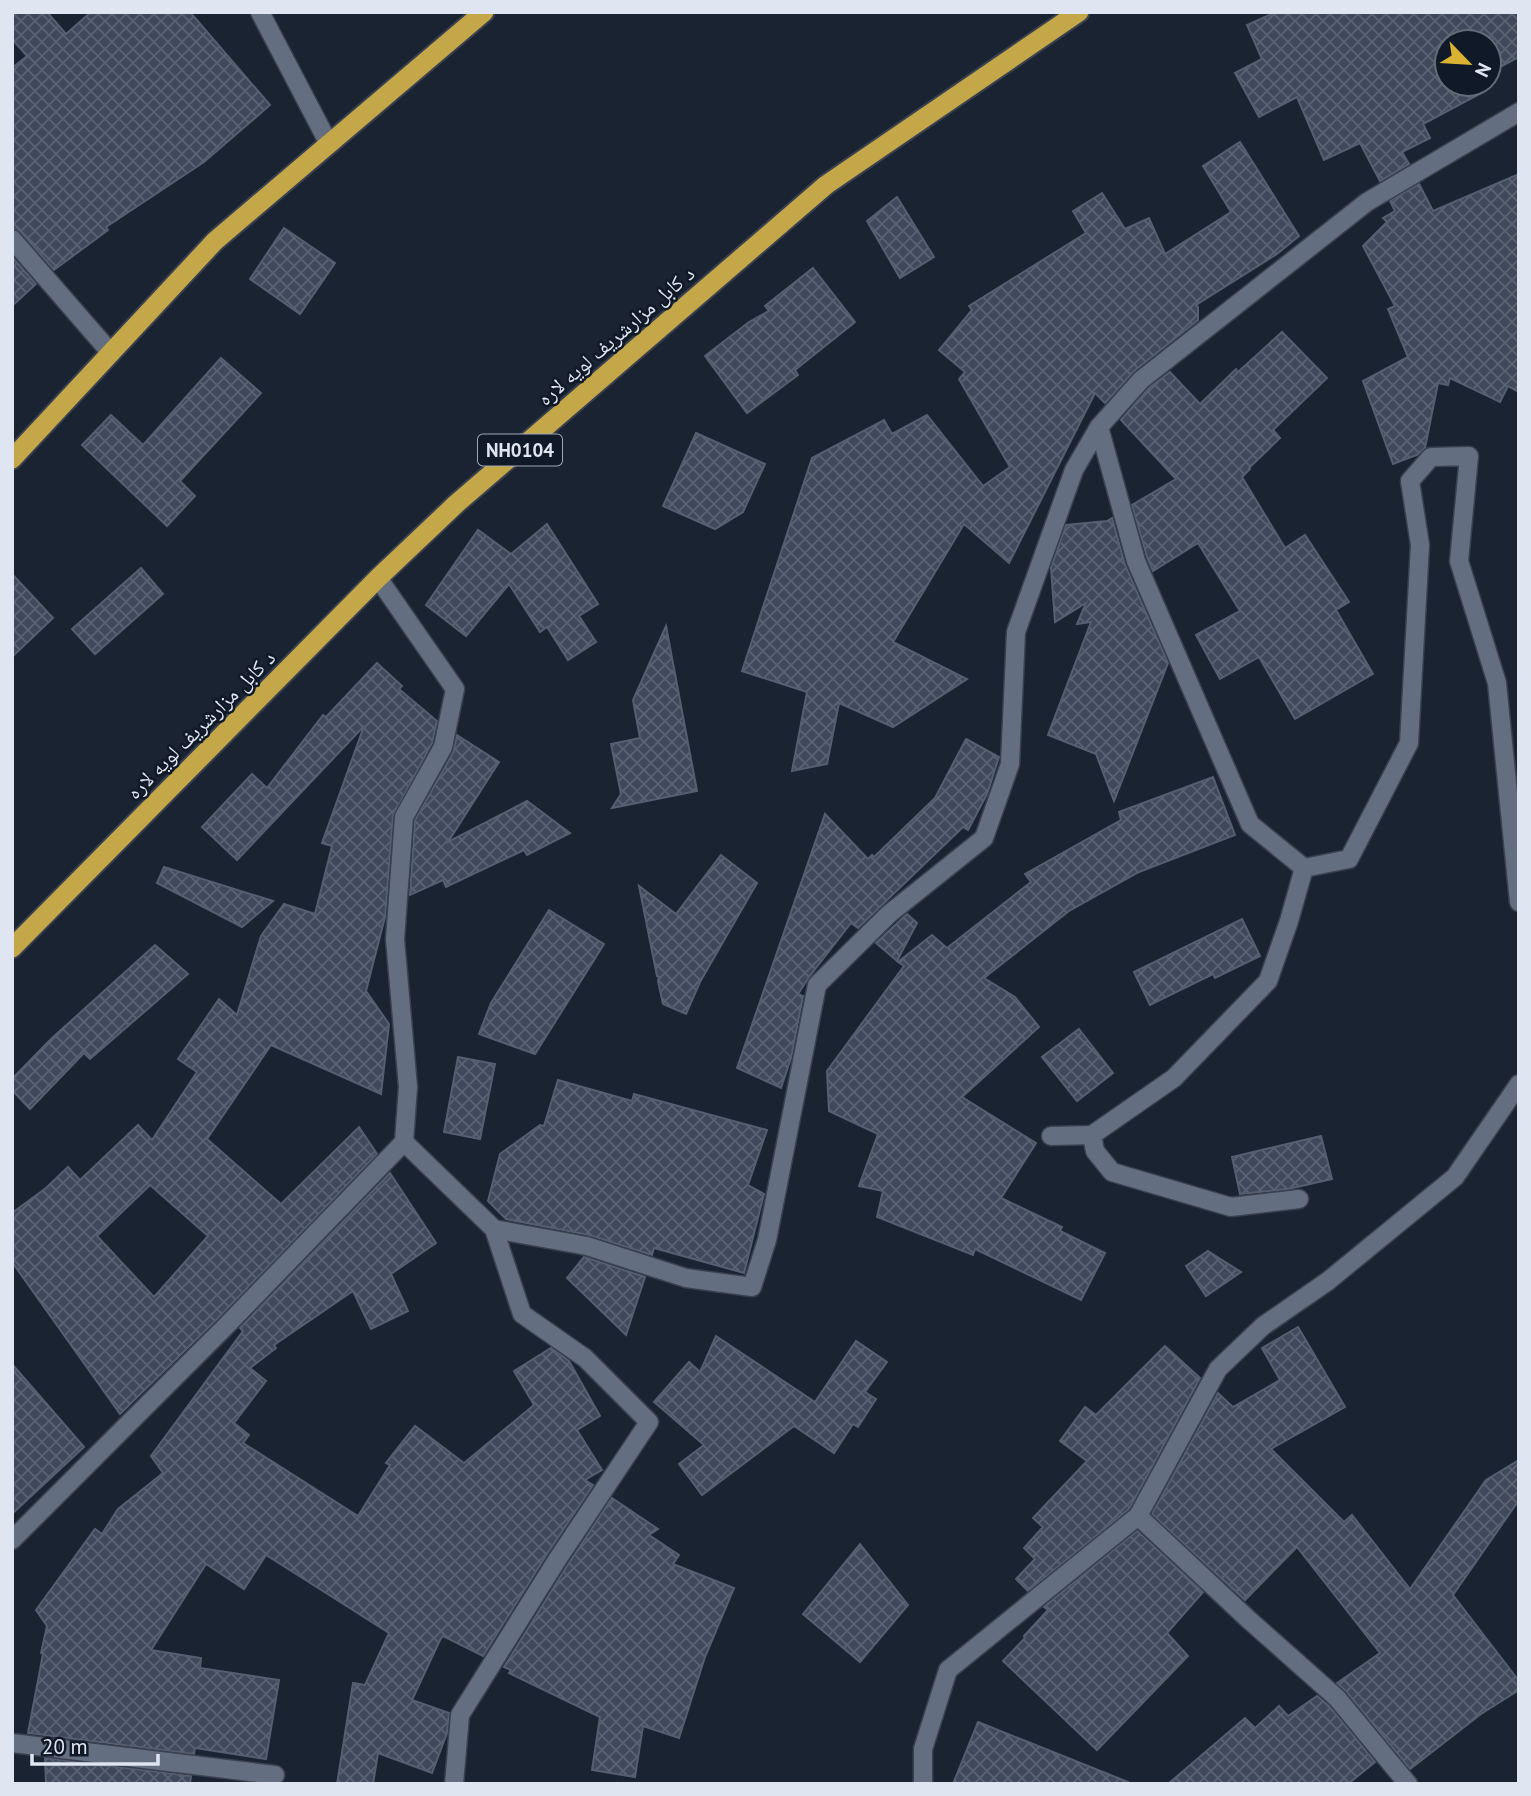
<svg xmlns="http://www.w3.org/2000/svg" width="1531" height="1796" font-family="'PT Sans','Noto Naskh Arabic',sans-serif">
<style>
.building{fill:url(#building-cross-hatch);stroke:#545f71;stroke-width:2;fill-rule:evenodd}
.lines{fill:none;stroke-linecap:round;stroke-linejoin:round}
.minor-casing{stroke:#3a404e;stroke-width:21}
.trunk-casing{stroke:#3a404e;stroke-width:23}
.minor{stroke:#636e81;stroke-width:18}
.trunk{stroke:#c4a749;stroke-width:19}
.labels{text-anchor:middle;stroke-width:5;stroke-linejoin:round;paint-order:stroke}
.shield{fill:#101928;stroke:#a2a8b5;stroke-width:2}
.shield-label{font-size:19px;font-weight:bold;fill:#e0e6f1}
.street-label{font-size:21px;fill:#e0e6f1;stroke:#101928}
</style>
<defs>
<pattern id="building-cross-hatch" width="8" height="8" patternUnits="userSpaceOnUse" patternTransform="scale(1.75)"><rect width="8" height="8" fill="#3f495b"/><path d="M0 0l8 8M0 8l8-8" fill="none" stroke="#5a6373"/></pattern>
</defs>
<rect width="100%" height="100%" fill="#192332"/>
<!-- building -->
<g class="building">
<polygon points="12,12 47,12 66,34 91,12 190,12 270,105 204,162 106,227 108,230 54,270 21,232 12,228 12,68 27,56 12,39"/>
<polygon points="1276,12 1519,12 1519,57 1489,73 1489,42 1447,42 1447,84 1481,84 1485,91 1423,124 1430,138 1402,152 1409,164 1380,181 1360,143 1324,160 1297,97 1259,117 1235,73 1262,59 1247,25"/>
<polygon points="1240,142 1299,236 1277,254 1196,305 1198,307 1198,320 1134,371 1105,403 1095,393 1009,563 964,524 893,642 967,679 893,727 839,703 827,764 792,771 807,692 742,671 812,458 884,420 892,434 927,415 983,486 1010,467 959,379 965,372 939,350 972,310 969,306 1086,233 1073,211 1102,193 1125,229 1149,218 1165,254 1231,212 1203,166"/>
<polygon points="1519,174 1519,392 1508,386 1500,402 1450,378 1448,385 1438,383 1425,448 1417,455 1393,464 1363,381 1408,357 1388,309 1395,306 1363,246 1387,222 1383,218 1395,211 1390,201 1419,184 1433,211"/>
<polygon points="897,197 934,257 900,278 867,221"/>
<polygon points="284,228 335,263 300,314 250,279"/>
<polygon points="12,257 36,284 12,306"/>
<polygon points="813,268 855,322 795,370 798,375 747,413 705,356 749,322 769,311 765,306"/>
<polygon points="1282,332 1327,378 1273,430 1280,438 1249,468 1250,469 1242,477 1285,548 1305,535 1349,602 1336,610 1373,674 1295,719 1259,657 1220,679 1196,635 1240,611 1198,543 1153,571 1147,557 1132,505 1176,479 1121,420 1149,388 1170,372 1200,404 1236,369 1238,372"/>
<polygon points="221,358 261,393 180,481 195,496 167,526 82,445 111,415 143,445"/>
<polygon points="696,433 765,464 743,512 715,529 663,506"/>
<polygon points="1112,518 1125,565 1168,663 1114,801 1096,754 1048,735 1091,622 1077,624 1086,603 1055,622 1051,568 1066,525 1107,521"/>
<polygon points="547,524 598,604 579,616 596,642 568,660 547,627 540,632 509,584 466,636 426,605 478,530 511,554"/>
<polygon points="141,568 163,594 95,654 72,629"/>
<polygon points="12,574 53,618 12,657"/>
<polygon points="666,626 697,791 612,808 621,794 611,744 640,738 633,700"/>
<path d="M 377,663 L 402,686 L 399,689 L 437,721 L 432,743 L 393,816 L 385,917 L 366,991 L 389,1024 L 381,1094 L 271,1045 L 207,1139 L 281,1204 L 359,1127 L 377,1154 L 217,1319 L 120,1414 L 12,1262 L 12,1213 L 46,1188 L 68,1167 L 80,1180 L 138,1125 L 152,1140 L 197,1072 L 178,1059 L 219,999 L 237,1015 L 261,936 L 284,904 L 315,914 L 332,846 L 322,843 L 364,726 L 237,860 L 202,827 L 252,774 L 267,788 L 323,715 L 326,717 ZM 150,1185 L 208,1236 L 154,1297 L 97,1236 Z"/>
<polygon points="457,735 499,762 448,842 527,801 570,833 527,855 524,850 446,887 443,880 410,895 415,820 453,753"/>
<polygon points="966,739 999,757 987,794 968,830 963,827 858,928 851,923 809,977 798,994 803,996 791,1058 781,1088 737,1068 825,814 868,859 872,855 874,857 935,798"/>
<polygon points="1213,777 1235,835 1139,872 1069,911 984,978 1015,997 1039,1027 962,1097 1036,1143 1001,1198 1062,1227 1060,1231 1105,1253 1081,1300 975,1249 973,1255 877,1217 883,1191 859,1186 878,1134 829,1111 827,1071 904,966 898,962 932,935 947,948 1031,882 1025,874 1121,820 1119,812"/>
<polygon points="721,855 757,883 700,982 686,1014 663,1004 658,981 659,977 657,976 639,886 676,914"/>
<polygon points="164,867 273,901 242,927 157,883"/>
<polygon points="549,910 604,944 535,1054 479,1034 491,1003"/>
<polygon points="907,914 917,923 897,961 876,943"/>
<polygon points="1242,919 1260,956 1215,978 1213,974 1150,1005 1134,972"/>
<polygon points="155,945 188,974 90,1059 84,1053 30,1109 12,1090 12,1079 51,1039"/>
<polygon points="1079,1029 1113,1073 1077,1101 1042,1057"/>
<polygon points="458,1057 495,1064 480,1139 444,1132"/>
<polygon points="558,1080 632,1101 634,1094 767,1130 748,1185 764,1194 744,1273 654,1248 652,1255 589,1235 506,1219 488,1201 500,1154 540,1125 544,1126"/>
<polygon points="1321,1136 1332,1179 1288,1189 1240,1194 1232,1157"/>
<polygon points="390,1173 436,1243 391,1274 408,1311 371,1329 353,1291 274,1345 276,1348 250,1368 266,1381 234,1423 249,1435 243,1443 358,1516 390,1465 386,1463 415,1426 464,1463 534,1405 514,1371 551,1348 569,1361 600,1416 577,1430 602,1470 585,1480 593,1485 547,1554 483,1656 443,1636 440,1640 412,1700 449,1713 447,1733 432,1773 378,1753 373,1784 337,1784 353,1683 365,1685 389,1633 266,1555 244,1589 206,1564 151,1650 201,1658 200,1668 279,1680 266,1759 195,1748 194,1754 28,1733 43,1654 41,1653 47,1626 36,1610 95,1529 102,1534 118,1509 163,1473 151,1456 243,1331 240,1328"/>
<polygon points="1208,1251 1241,1272 1206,1296 1186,1266"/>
<polygon points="584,1257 645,1277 626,1335 567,1278"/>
<polygon points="1298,1327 1345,1407 1271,1449 1344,1522 1352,1515 1410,1589 1486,1480 1519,1460 1519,1500 1453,1595 1519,1681 1519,1690 1481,1714 1410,1769 1346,1691 1337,1683 1380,1653 1297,1547 1245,1600 1152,1514 1218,1393 1233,1407 1280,1380 1262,1348"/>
<polygon points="716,1336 815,1402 856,1341 887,1362 865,1392 876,1399 858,1427 853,1424 834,1453 794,1426 702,1495 679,1464 704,1445 654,1402 689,1362 700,1372"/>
<polygon points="1165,1346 1200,1378 1129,1509 1028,1591 1016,1579 1035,1559 1024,1548 1043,1527 1033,1518 1087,1461 1060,1441 1085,1407 1096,1415"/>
<polygon points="12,1364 84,1447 12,1514"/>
<polygon points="612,1498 658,1529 649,1535 679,1555 673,1564 734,1588 705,1657 679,1738 643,1726 635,1777 592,1770 600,1717 509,1673 511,1670 504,1667 567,1566"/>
<polygon points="1137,1531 1203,1592 1167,1633 1188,1656 1097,1750 1003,1661 1025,1638 1024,1636 1048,1610 1044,1607"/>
<polygon points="860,1544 908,1605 860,1662 803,1614"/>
<polygon points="1317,1696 1329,1706 1375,1762 1348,1784 1168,1784 1245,1718 1255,1728 1279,1706 1288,1716"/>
<polygon points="978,1722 1128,1782 1128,1784 953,1784"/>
<polygon points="45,1758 191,1776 190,1784 46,1784"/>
</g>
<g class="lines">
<!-- minor casing -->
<g class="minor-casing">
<g id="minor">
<polyline points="260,12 329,144"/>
<polyline points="12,239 111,353"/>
<polyline points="1099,427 1136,561 1250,824 1304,868 1349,859 1409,743 1420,545 1410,481 1431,457 1469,456 1459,561 1497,683 1519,902"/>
<polyline points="1051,1136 1092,1135"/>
<polyline points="404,1142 494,1229 587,1246 686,1278 752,1287 767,1240 817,985 889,914 984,838 1010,764 1016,632 1074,470 1099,427 1141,380 1367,202 1519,112"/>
<polyline points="1299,1199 1231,1207 1112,1172 1095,1151 1092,1135 1174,1078 1268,981 1289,921 1304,868"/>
<polyline points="1138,1516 1248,1619 1337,1698 1408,1784"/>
<polyline points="12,1540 225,1327 404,1142 408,1087 395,939 404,817 443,747 455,689 378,578"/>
<polyline points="12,1743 275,1775"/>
<polyline points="454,1784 460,1715 557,1560 649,1422 585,1358 522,1314 494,1229"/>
<polyline points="923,1784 923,1749 948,1670 1138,1516 1218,1369 1263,1326 1328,1281 1455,1177 1519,1084"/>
</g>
</g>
<!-- trunk casing -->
<g class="trunk-casing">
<g id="trunk">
<polyline points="12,459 215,241 484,12"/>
<polyline points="12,948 378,578 456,504 826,185 1079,12"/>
</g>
</g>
<!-- minor -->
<use href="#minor" class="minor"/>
<!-- trunk -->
<use href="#trunk" class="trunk"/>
</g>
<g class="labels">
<!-- shield labels -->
<rect class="shield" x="478" y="434.5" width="84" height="31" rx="5"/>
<g class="shield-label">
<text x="520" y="457">NH0104</text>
</g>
<!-- street labels -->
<g class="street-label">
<text transform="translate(616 336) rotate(-41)" y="7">د کابل مزارشریف لویه لاره</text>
<text transform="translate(201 725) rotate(-45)" y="7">د کابل مزارشریف لویه لاره</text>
</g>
</g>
<!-- border -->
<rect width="1531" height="1796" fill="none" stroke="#e0e6f1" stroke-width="28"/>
<!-- north arrow -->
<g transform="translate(1468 63) rotate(115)"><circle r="33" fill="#101928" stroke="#636b78" stroke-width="2"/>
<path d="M0-5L12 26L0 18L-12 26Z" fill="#dab333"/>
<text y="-10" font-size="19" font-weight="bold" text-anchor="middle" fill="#e0e6f1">N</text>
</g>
<!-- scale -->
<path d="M32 1754v10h126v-10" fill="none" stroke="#e0e6f1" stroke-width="3.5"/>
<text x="42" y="1754" font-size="21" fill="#e0e6f1" stroke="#101928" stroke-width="5" paint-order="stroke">20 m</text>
</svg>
